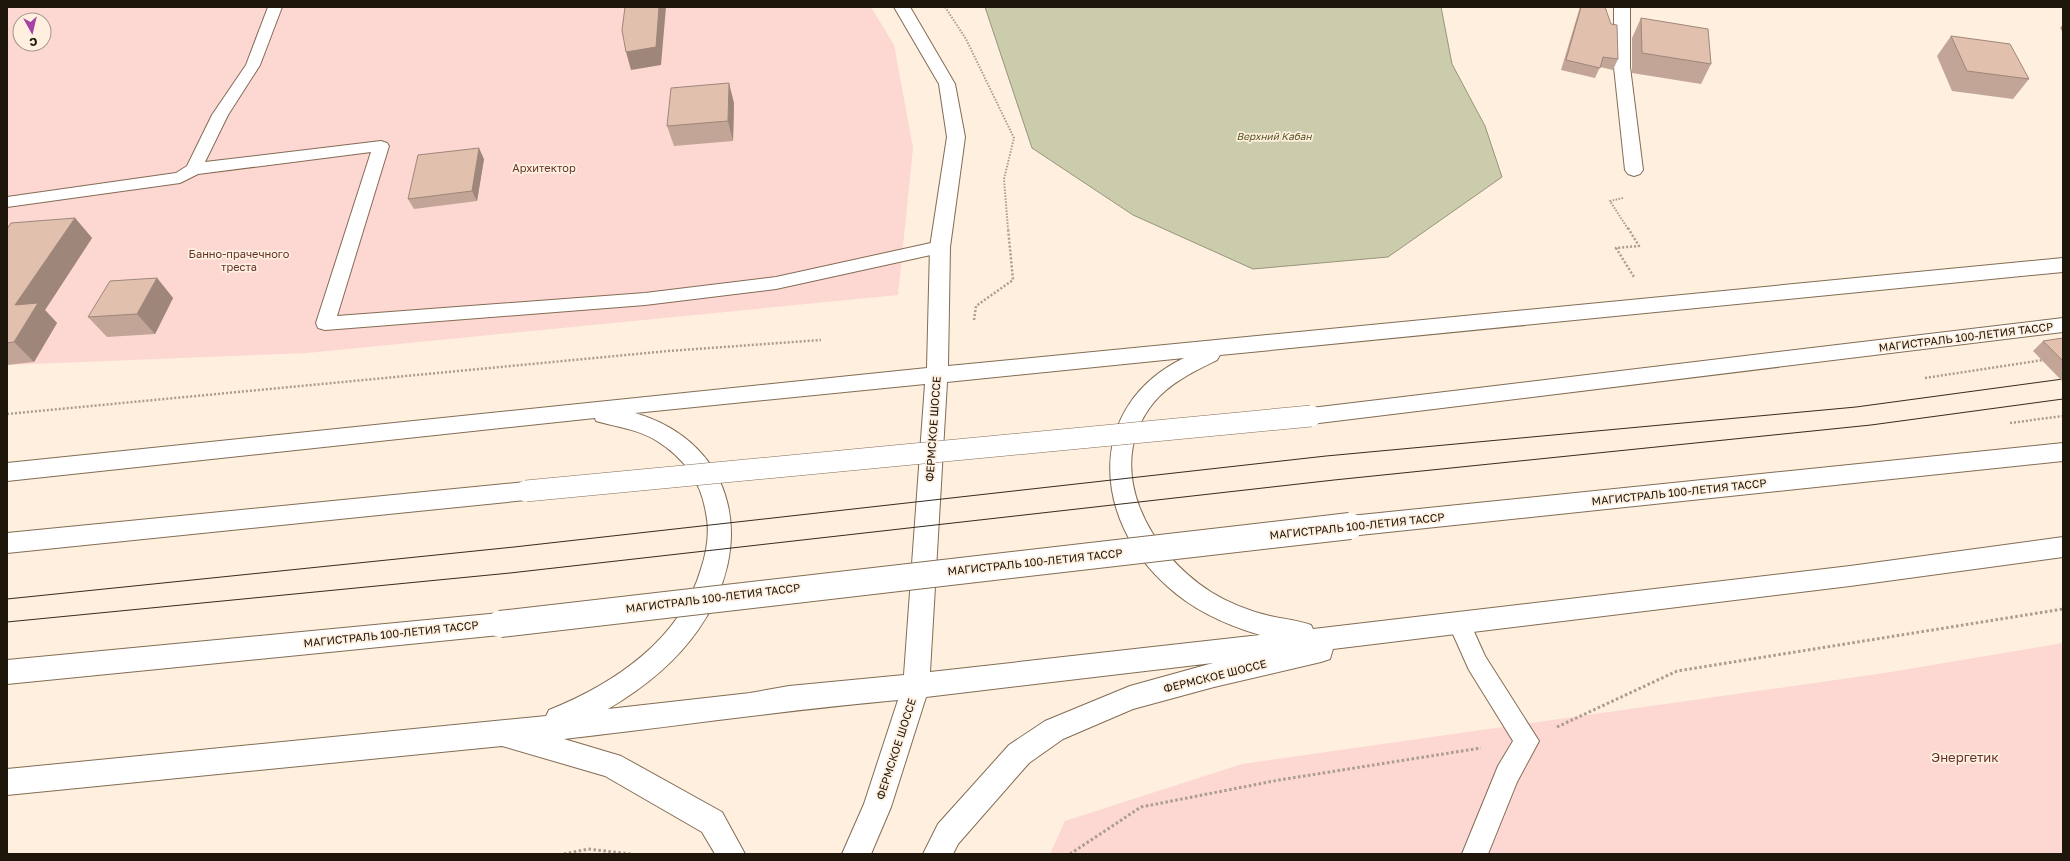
<svg xmlns="http://www.w3.org/2000/svg" width="2070" height="861" font-family="'Golos Text',sans-serif">
<style>
.green{fill:#fdd7d2;fill-rule:evenodd}
.water{fill:#cbccac;stroke:#97957c}
.lines{fill:none;stroke-linecap:round;stroke-linejoin:round}
.lane-casing{stroke:#836c54;stroke-width:2}
.street-casing{stroke:#836c54;stroke-width:2}
.secondary-casing{stroke:#836c54;stroke-width:2}
.path-far2{stroke:#a99d8e;stroke-width:2;stroke-dasharray:1.5 1.5;stroke-linecap:butt}
.path-far1{stroke:#a99d8e;stroke-width:2.5;stroke-dasharray:2 2;stroke-linecap:butt}
.path{stroke:#a99d8e;stroke-width:3;stroke-dasharray:2.5 2.5;stroke-linecap:butt}
.lane{fill:#fff;fill-rule:evenodd}
.street{fill:#fff;fill-rule:evenodd}
.secondary{fill:#fff;fill-rule:evenodd}
.tram{stroke:#352b20;stroke-width:1}
.secondary-bridge-far1-casing{stroke:#836c54;stroke-width:22;stroke-linecap:butt}
.secondary-bridge-casing{stroke:#836c54;stroke-width:28;stroke-linecap:butt}
.secondary-bridge-far1{stroke:#fff;stroke-width:21}
.secondary-bridge{stroke:#fff;stroke-width:26}
.wall{fill:#c2a596}
.shaded-wall{fill:#9e867a}
.building{fill:#e2c0ae;stroke:#9e867a}
.labels{text-anchor:middle;stroke-width:3.5;stroke-linejoin:round;paint-order:stroke}
.far-water-label{font-size:10px;font-style:italic;fill:#555521;stroke:#feefde}
.park-label{font-size:11px;fill:#64332c;stroke:#feefde}
.street-label{font-size:11px;fill:#1e150b;stroke:#feefde}
.near-park-label{font-size:13px;fill:#64332c;stroke:#feefde}
</style>
<rect width="100%" height="100%" fill="#feefde"/>
<!-- green -->
<g class="green">
<path d="M 7,7 L 871,7 L 894,45 L 913,148 L 898,295 L 307,353 L 7,365 ZM 20,20 L 44,20 L 44,44 L 20,44 Z"/>
<polygon points="2063,643 2063,854 1050,854 1065,821 1242,764 1885,673"/>
</g>
<!-- water -->
<polygon class="water" points="985,7 1441,7 1452,64 1485,126 1502,177 1388,257 1253,269 1133,215 1032,148"/>
<g class="lines">
<!-- lane casing -->
<g class="lane-casing">
<g id="lane">
<polygon points="268,7 282,7 260,65 228,115 205,162 381,141 387,143 389,146 337,316 645,293 776,277 940,241 946,243 949,247 946,251 940,253 776,289 645,305 325,330 318,328 316,323 371,152 198,174 180,183 7,207 7,197 176,173 187,166 212,115 246,65"/>
<polygon points="1459,613 1467,616 1485,656 1539,741 1517,782 1488,854 1462,854 1498,766 1513,741 1469,670 1448,623 1451,616"/>
</g>
</g>
<!-- street casing -->
<g class="street-casing">
<polygon id="street" points="1614,7 1630,7 1630,67 1643,170 1640,174 1634,176 1628,174 1625,170 1614,67"/>
</g>
<!-- secondary casing -->
<g class="secondary-casing">
<g id="secondary">
<path d="M 894,7 L 910,7 L 955,84 L 965,137 L 950,247 L 948,366 L 2063,258 L 2063,272 L 1220,355 L 1217,360 C 1195,371 1171,382 1154,402 C 1101,467 1149,553 1211,592 C 1229,603 1249,611 1270,616 C 1283,619 1298,620 1311,625 L 1313,629 L 1850,566 L 2063,537 L 2063,557 L 1850,586 L 1333,649 L 1330,659 L 1321,662 L 1214,687 L 1133,709 L 1063,739 L 1029,763 L 958,844 L 953,854 L 923,854 L 938,824 L 1009,745 L 1045,721 L 1130,686 L 1213,663 L 926,697 L 891,807 L 871,854 L 842,854 L 864,804 L 898,700 C 787,710 676,726 564,739 L 621,756 L 722,812 L 745,854 L 715,854 L 702,832 L 605,776 L 502,746 L 7,795 L 7,769 L 546,716 L 549,710 C 614,684 680,640 701,569 C 707,551 710,532 706,513 C 701,481 684,458 657,441 C 638,429 616,427 596,421 L 595,418 L 7,481 L 7,463 L 927,368 L 930,247 L 947,137 L 939,84 ZM 1184,358 C 1085,406 1092,519 1167,586 C 1193,610 1226,625 1260,635 L 930,672 L 947,382 ZM 925,384 L 904,675 L 789,686 L 750,693 L 608,709 C 642,689 675,663 698,630 C 756,548 739,444 635,413 Z"/>
<polygon points="2063,318 2063,332 1311,424 1303,422 1300,416 1303,410 1311,408"/>
<polygon points="2063,443 2063,461 1350,536 1342,533 1338,526 1342,519 1350,516"/>
<polygon points="526,482 534,484 537,491 534,498 526,500 7,553 7,533"/>
<polygon points="500,613 509,616 513,624 509,632 500,635 7,684 7,660"/>
</g>
</g>
<!-- path-far2 -->
<g class="path-far2">
<polyline points="945,7 966,39 1014,138 1004,179 1008,229"/>
<polyline points="1623,198 1610,201 1628,229"/>
</g>
<!-- path-far1 -->
<g class="path-far1">
<polyline points="1628,228 1639,246 1616,248 1634,277"/>
<polyline points="974,320 976,306 1013,280 1008,228"/>
<polyline points="1925,378 2043,360"/>
<polyline points="7,414 668,351 821,340"/>
<polyline points="2010,423 2063,416"/>
</g>
<!-- path -->
<g class="path">
<polyline points="1557,727 1677,671 2063,609"/>
<polyline points="564,854 588,849 631,854"/>
<polyline points="1070,854 1141,807 1279,780 1481,748"/>
</g>
<!-- lane -->
<use href="#lane" class="lane"/>
<!-- street -->
<use href="#street" class="street"/>
<!-- secondary -->
<use href="#secondary" class="secondary"/>
<!-- tram -->
<g class="tram">
<polyline points="7,599 514,547 1326,456 1856,407 2063,379"/>
<polyline points="7,622 510,573 1334,480 1871,425 2063,399"/>
</g>
<!-- secondary-bridge-far1 casing -->
<g class="secondary-bridge-far1-casing">
<polyline id="secondary-bridge-far1" points="526,491 1311,416"/>
</g>
<!-- secondary-bridge casing -->
<g class="secondary-bridge-casing">
<polyline id="secondary-bridge" points="500,624 1350,526"/>
</g>
<!-- secondary-bridge-far1 -->
<use href="#secondary-bridge-far1" class="secondary-bridge-far1"/>
<!-- secondary-bridge -->
<use href="#secondary-bridge" class="secondary-bridge"/>
</g>
<!-- wall -->
<g class="wall">
<polygon points="1580,7 1605,7 1618,59 1613,70 1600,67 1595,78 1561,70"/>
<polygon points="1641,18 1711,64 1701,84 1632,73 1632,38"/>
<polygon points="2063,24 2063,33 2060,28"/>
<polygon points="1951,36 2029,79 2013,99 1952,91 1937,56"/>
<polygon points="734,103 733,141 674,146 667,126"/>
<polygon points="484,159 477,201 414,209 408,199"/>
<polygon points="75,218 92,238 45,310 57,323 34,362 7,365 7,229"/>
<polygon points="157,278 173,298 155,334 107,337 88,317"/>
<polygon points="2063,338 2063,382 2033,351 2043,341"/>
</g>
<!-- shaded-wall -->
<g class="shaded-wall">
<polygon points="659,7 666,7 661,65 631,70 626,52"/>
<polygon points="729,83 734,103 733,141 728,121"/>
<polygon points="479,148 484,159 477,201 472,191"/>
<polygon points="75,218 92,238 45,310 57,323 34,362 14,342 15,305"/>
<polygon points="157,278 173,298 155,334 137,314"/>
</g>
<!-- building -->
<g class="building">
<polygon points="625,7 659,7 656,47 626,52 622,30"/>
<polygon points="1581,7 1605,7 1611,24 1617,25 1618,59 1603,57 1600,68 1566,60"/>
<polygon points="1641,18 1708,29 1711,64 1642,53"/>
<polygon points="1951,36 2010,44 2029,79 1967,71"/>
<polygon points="729,83 728,121 667,126 671,88"/>
<polygon points="479,148 472,191 408,199 418,155"/>
<polygon points="75,218 15,305 38,303 14,342 7,343 7,229 11,223"/>
<polygon points="157,278 137,314 88,317 110,281"/>
<polygon points="2063,338 2063,361 2043,341"/>
</g>
<g class="labels">
<!-- far-water labels -->
<g class="far-water-label">
<text x="1274" y="140">Верхний Кабан</text>
</g>
<!-- park labels -->
<g class="park-label">
<text x="544" y="172">Архитектор</text>
<text x="239" y="258">Банно-прачечного<tspan x="239" dy="13">треста</tspan></text>
</g>
<!-- street labels -->
<g class="street-label">
<text transform="translate(1966 337) rotate(-7)" y="4">МАГИСТРАЛЬ 100-ЛЕТИЯ ТАССР</text>
<text transform="translate(933 429) rotate(-86)" y="4">ФЕРМСКОЕ ШОССЕ</text>
<text transform="translate(1679 492) rotate(-6)" y="4">МАГИСТРАЛЬ 100-ЛЕТИЯ ТАССР</text>
<text transform="translate(1357 526) rotate(-6)" y="4">МАГИСТРАЛЬ 100-ЛЕТИЯ ТАССР</text>
<text transform="translate(1035 562) rotate(-6)" y="4">МАГИСТРАЛЬ 100-ЛЕТИЯ ТАССР</text>
<text transform="translate(713 598) rotate(-7)" y="4">МАГИСТРАЛЬ 100-ЛЕТИЯ ТАССР</text>
<text transform="translate(391 634) rotate(-6)" y="4">МАГИСТРАЛЬ 100-ЛЕТИЯ ТАССР</text>
<text transform="translate(1215 676) rotate(-14)" y="4">ФЕРМСКОЕ ШОССЕ</text>
<text transform="translate(896 749) rotate(-72)" y="4">ФЕРМСКОЕ ШОССЕ</text>
</g>
<!-- near-park labels -->
<g class="near-park-label">
<text x="1965" y="762">Энергетик</text>
</g>
</g>
<!-- border -->
<rect width="2070" height="861" fill="none" stroke="#1e150b" stroke-width="16"/>
<!-- north arrow -->
<g transform="translate(32 32) rotate(172)"><circle r="19" fill="#feefde" stroke="#a4988a"/>
<path d="M0-3L7 15L0 10L-7 15Z" fill="#a642a6"/>
<text y="-6" font-size="11" font-weight="bold" text-anchor="middle" fill="#1e150b">С</text>
</g>
</svg>
